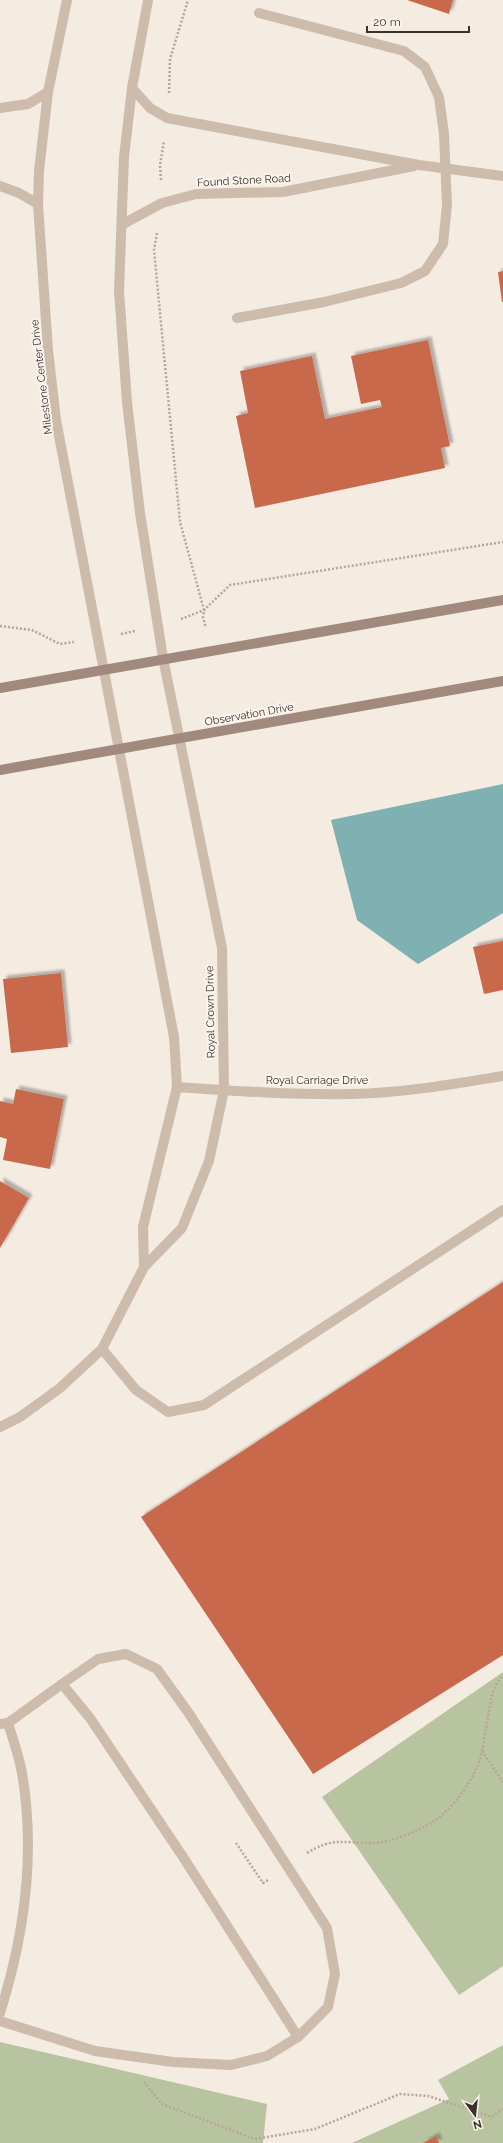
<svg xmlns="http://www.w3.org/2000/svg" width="503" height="2143" font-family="Raleway,sans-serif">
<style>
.green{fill:#b8c4a0}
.water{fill:#7fb0b2}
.building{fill:#c8694b;filter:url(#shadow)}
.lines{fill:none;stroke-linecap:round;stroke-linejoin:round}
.path{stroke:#b9a596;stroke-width:2.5;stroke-dasharray:2 2;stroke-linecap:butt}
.lane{stroke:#cdbbac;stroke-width:10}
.street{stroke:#cdbbac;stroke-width:10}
.secondary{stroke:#a18a7d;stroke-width:10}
.labels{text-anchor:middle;stroke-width:4;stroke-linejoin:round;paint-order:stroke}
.street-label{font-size:11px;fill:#3b302b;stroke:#fbf5ee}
</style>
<defs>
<filter id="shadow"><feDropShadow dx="3.5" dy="-3.5" stdDeviation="1" flood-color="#0004"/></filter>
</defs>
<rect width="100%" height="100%" fill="#f4ebe1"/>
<!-- green -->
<g class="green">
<polygon points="503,1672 503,1966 459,1995 322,1797"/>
<polygon points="0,2042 267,2104 263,2143 0,2143"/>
<polygon points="503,2045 503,2143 352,2143 449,2099 438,2080"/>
</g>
<!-- water -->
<polygon class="water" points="503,784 503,913 418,964 357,920 331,820"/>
<!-- building -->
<g class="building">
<polygon points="407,0 453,0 449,14"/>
<polygon points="503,271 503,302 502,302 498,272"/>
<polygon points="428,340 450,446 441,448 445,468 255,508 236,416 248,413 240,371 312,356 325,419 382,407 380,400 361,404 351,356"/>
<polygon points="503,941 503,990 484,994 473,947"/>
<polygon points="61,973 68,1047 11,1053 3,979"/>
<polygon points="16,1089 64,1099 50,1169 3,1160 7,1139 0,1137 0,1101 13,1104"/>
<polygon points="0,1181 29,1198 0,1248"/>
<polygon points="503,1282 503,1655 313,1774 141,1517"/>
<polygon points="436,2136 439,2143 423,2143"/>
</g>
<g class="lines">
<!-- path -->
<g class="path">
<polyline points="169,93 170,59 188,0"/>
<polyline points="161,180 160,165 164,141"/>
<polyline points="157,233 154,250 180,522 204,610 203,618 206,628"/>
<polyline points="181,619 204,610 230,585 503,542"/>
<polyline points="0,626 32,630 60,644 74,642"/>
<polyline points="121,634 135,631"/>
<polyline points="482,1751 503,1782"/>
<polyline points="236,1843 263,1883 268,1880"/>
<path d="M 307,1853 C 333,1837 343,1843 371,1843 C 390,1843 417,1832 434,1821 C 452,1809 468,1787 477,1767 C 483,1754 484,1737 487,1723 C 490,1705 491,1688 503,1675"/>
<polyline points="144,2082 162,2104 255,2139 315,2129 400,2094 428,2096 492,2117 503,2109"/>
</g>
<!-- lane -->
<g class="lane">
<polyline points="237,318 324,302 401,283 425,271 443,244 447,205 444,134 439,97 425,67 404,51 259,13"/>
<polyline points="102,1349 136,1390 168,1412 204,1405 503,1210"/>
<polyline points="62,1684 98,1659 126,1654 157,1669 188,1712 327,1928 335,1974 328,2007 298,2037"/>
<polyline points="0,1724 8,1723 62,1684 90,1718 185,1860 298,2037 267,2056 231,2065 173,2062 95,2051 0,2021"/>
<path d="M 0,2013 C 25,1934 36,1855 22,1773 C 19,1756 13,1739 8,1723"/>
</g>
<!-- street -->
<g class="street">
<polyline points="67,0 48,92 39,171 38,204 48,350 56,420 174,1037 177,1087 143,1227 144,1267"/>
<polyline points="132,88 150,108 167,118 419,165 503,176"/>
<polyline points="0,108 28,104 48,92"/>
<polyline points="0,186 19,193 38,204"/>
<polyline points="123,224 162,203 196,194 283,192 414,166"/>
<path d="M 177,1087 C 236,1091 294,1095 353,1094 C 403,1093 454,1084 503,1076"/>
<polyline points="0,1427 20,1417 60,1388 102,1349 144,1267 182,1228 209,1161 224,1090 222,948 163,658 140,513 127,402 119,291 124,157 132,88 148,0"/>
</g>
<!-- secondary -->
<g class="secondary">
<polyline points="0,688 503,600"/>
<polyline points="0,770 503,681"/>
</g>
</g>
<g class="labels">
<!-- street labels -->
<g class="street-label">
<text transform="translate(244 180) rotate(-3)" y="4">Found Stone Road</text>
<text transform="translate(41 377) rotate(-97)" y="4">Milestone Center Drive</text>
<text transform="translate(249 714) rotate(-10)" y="4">Observation Drive</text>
<text transform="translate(210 1012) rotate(-91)" y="4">Royal Crown Drive</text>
<text x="317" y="1084">Royal Carriage Drive</text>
</g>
</g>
<!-- north arrow -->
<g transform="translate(475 2115) rotate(165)" stroke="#fbf5ee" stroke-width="3" paint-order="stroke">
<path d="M0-3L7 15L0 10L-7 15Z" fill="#3b302b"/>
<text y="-6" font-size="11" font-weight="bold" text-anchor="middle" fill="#3b302b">N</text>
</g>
<!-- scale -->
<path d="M367 26v6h102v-6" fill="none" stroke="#3b302b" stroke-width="2"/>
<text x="373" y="26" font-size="12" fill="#3b302b" stroke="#fbf5ee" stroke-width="3" paint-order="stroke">20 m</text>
</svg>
